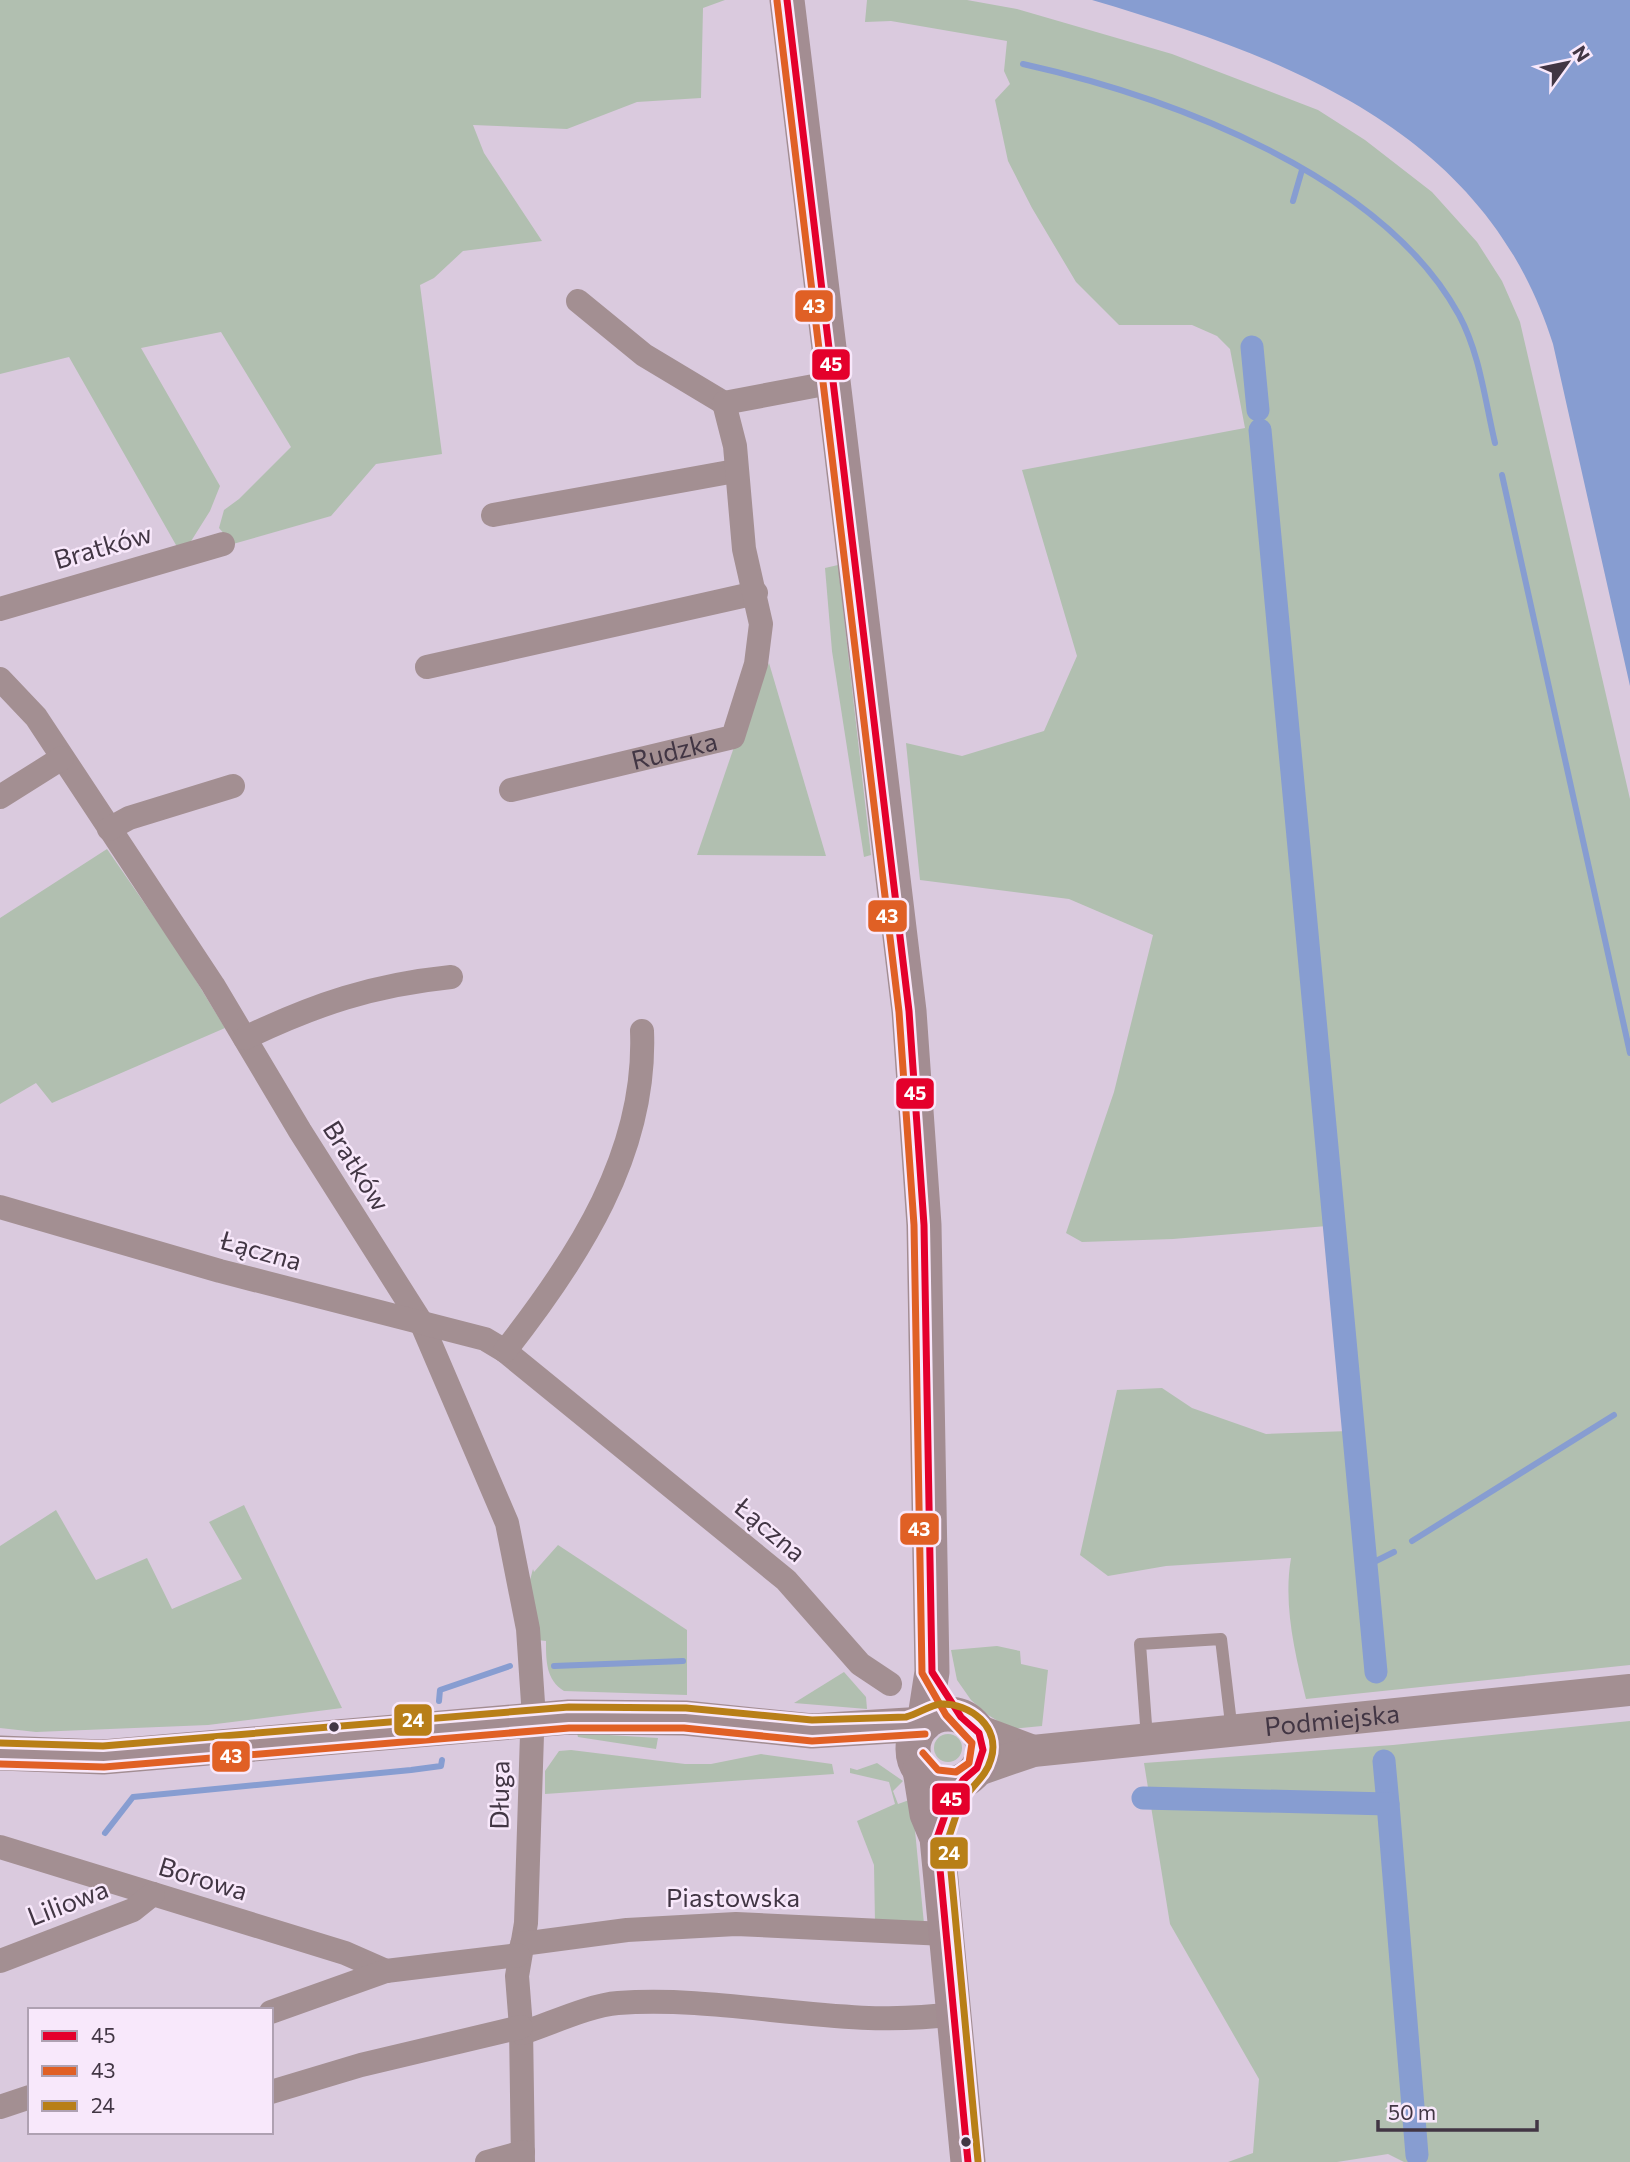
<svg xmlns="http://www.w3.org/2000/svg" width="1630" height="2162" font-family="Commissioner,sans-serif">
<style>
.green{fill:#b1bfb0}
.water{fill:#879dd1}
.lines{fill:none;stroke-linecap:round;stroke-linejoin:round}
.stream{stroke:#879dd1;stroke-width:6}
.canal{stroke:#879dd1;stroke-width:23}
.service{stroke:#a38f92;stroke-width:12}
.minor{stroke:#a38f92;stroke-width:24}
.tertiary{stroke:#a38f92;stroke-width:32}
.secondary{stroke:#a38d92;stroke-width:35}
.bus-1-casing{stroke:#f8e8fb;stroke-width:12}
.bus-2-casing{stroke:#f8e8fb;stroke-width:12}
.bus-3-casing{stroke:#f8e8fb;stroke-width:12}
.bus-1{stroke:#e4002b;stroke-width:7}
.bus-2{stroke:#e06025;stroke-width:7}
.bus-3{stroke:#b87f18;stroke-width:7}
.bus-dot{fill:#423644;stroke:#f8e8fb;stroke-width:2.5}
.labels{text-anchor:middle;stroke-width:5;stroke-linejoin:round;paint-order:stroke}
.street-label{font-size:26px;fill:#423644;stroke:#f8e8fb}
.line-badge{stroke:#f8e8fb;stroke-width:2.5}
.badge-label{font-size:19px;text-anchor:middle;font-weight:bold;fill:#fff}
</style>
<rect width="100%" height="100%" fill="#dacade"/>
<!-- green -->
<g class="green">
<polygon points="0,0 725,0 703,8 701,98 637,102 567,129 473,125 484,153 542,241 463,251 434,278 420,285 442,454 376,464 331,516 233,544 219,528 224,510 239,499 291,447 221,332 141,348 220,486 210,511 188,546 176,545 69,357 0,374"/>
<path d="M 867,0 L 967,0 L 1017,9 L 1172,54 L 1318,110 L 1365,140 L 1432,192 L 1477,242 L 1502,281 L 1520,322 L 1630,799 L 1630,1665 L 1306,1699 C 1295,1653 1283,1605 1291,1558 L 1166,1566 L 1108,1576 L 1080,1555 L 1117,1390 L 1162,1388 L 1192,1408 L 1266,1434 L 1349,1431 L 1327,1226 L 1173,1239 L 1082,1242 L 1066,1233 L 1114,1092 L 1153,935 L 1069,899 L 920,880 L 906,743 L 962,756 L 1044,731 L 1077,656 L 1022,470 L 1245,428 L 1230,349 L 1217,336 L 1192,325 L 1119,325 L 1076,282 L 1032,208 L 1008,161 L 995,100 L 1010,84 L 1004,71 L 1007,41 L 891,21 L 865,22 Z"/>
<polygon points="838,565 871,855 864,857 832,651 825,568"/>
<polygon points="769,663 826,856 697,855 734,747"/>
<polygon points="107,849 181,956 225,1028 52,1103 36,1083 0,1104 0,918"/>
<polygon points="244,1505 342,1708 208,1725 36,1732 0,1728 0,1546 56,1510 96,1580 147,1558 172,1609 242,1579 209,1522"/>
<path d="M 558,1545 L 687,1630 L 687,1695 L 564,1691 C 546,1680 546,1661 546,1641 L 537,1640 L 530,1580 L 533,1569 L 534,1572 Z"/>
<polygon points="997,1646 1020,1651 1021,1664 1048,1670 1042,1726 1011,1729 988,1715 971,1700 957,1680 951,1650"/>
<polygon points="844,1672 866,1697 867,1709 794,1703"/>
<polygon points="1630,1721 1630,2162 1404,2162 1388,2154 1337,2162 1228,2162 1253,2153 1259,2079 1170,1924 1144,1763 1393,1745"/>
<polygon points="577,1733 658,1738 656,1749 578,1737"/>
<circle cx="948" cy="1748" r="14"/>
<polygon points="571,1750 685,1764 711,1764 761,1754 832,1764 834,1774 545,1794 545,1771 559,1751"/>
<polygon points="877,1763 903,1781 893,1791 898,1804 912,1799 924,1924 875,1923 874,1865 857,1821 895,1804 889,1782 850,1773 850,1768 857,1770"/>
</g>
<!-- water -->
<path class="water" d="M 1092,0 L 1630,0 L 1630,686 L 1553,344 C 1486,130 1288,58 1092,0 Z"/>
<g class="lines">
<!-- stream -->
<g class="stream">
<path d="M 1023,64 C 1171,97 1382,175 1459,315 C 1480,354 1485,401 1495,443"/>
<polyline points="1293,201 1302,170"/>
<polyline points="1502,475 1630,1053"/>
<polyline points="1412,1541 1614,1415"/>
<polyline points="1366,1566 1394,1552"/>
<polyline points="554,1666 683,1661"/>
<polyline points="439,1701 440,1690 510,1666"/>
<polyline points="105,1833 133,1797 411,1770 441,1766 442,1760"/>
</g>
<!-- canal -->
<g class="canal">
<polyline points="1252,347 1258,410"/>
<polyline points="1260,430 1376,1672"/>
<polyline points="1384,1761 1388,1804"/>
<polyline points="1143,1798 1388,1804 1417,2155"/>
</g>
<!-- service -->
<polyline class="service" points="1147,1738 1140,1644 1221,1639 1232,1732"/>
<!-- minor -->
<g class="minor">
<polyline points="578,301 644,355 724,403"/>
<polyline points="493,515 735,471"/>
<polyline points="0,609 223,544"/>
<polyline points="427,667 756,593"/>
<polyline points="0,679 36,717 213,985 300,1131 421,1322 507,1523 528,1629 533,1703 526,1923 517,1976 521,2027 523,2162"/>
<path id="s1" d="M 511,790 L 733,737 L 756,664 L 761,624 L 744,549 L 735,446 L 724,403 L 835,382"/>
<polyline points="0,797 62,758"/>
<polyline points="109,829 129,818 233,786"/>
<path d="M 245,1038 C 316,1004 373,985 451,977"/>
<polyline points="0,1207 220,1271 485,1339 505,1351 786,1580 860,1664 890,1684"/>
<path d="M 505,1351 C 578,1258 647,1153 642,1031"/>
<polyline points="0,1847 345,1953 386,1971"/>
<polyline points="522,1944 627,1930 736,1924 945,1934"/>
<polyline points="0,1961 133,1910 153,1894"/>
<polyline points="271,2012 386,1971 518,1955"/>
<path d="M 522,2033 C 550,2024 590,2005 618,2003 C 730,1995 841,2030 953,2014"/>
<polyline points="271,2092 361,2065 521,2027"/>
<polyline points="0,2107 30,2097"/>
<polyline points="487,2162 523,2152"/>
</g>
<!-- tertiary -->
<g class="tertiary">
<polyline points="977,1730 1033,1751"/>
<path id="s2" d="M 975,1771 L 1033,1751 L 1630,1690"/>
</g>
<!-- secondary -->
<g class="secondary">
<polyline points="787,0 909,1011 924,1225 932,1672 924,1724"/>
<circle cx="948" cy="1749" r="35"/>
<polyline points="0,1753 103,1757 569,1717 685,1718 812,1731 924,1724"/>
<polyline points="920,1770 927,1814 937,1838 968,2162"/>
</g>
<!-- bus-1 casing -->
<g class="bus-1-casing">
<polyline id="bus-1" points="787,0 909,1011 924,1225 932,1672 961,1717 979,1733 983,1750 977,1768 963,1780 950,1801 937,1838 968,2162"/>
</g>
<!-- bus-2 casing -->
<g class="bus-2-casing">
<g id="bus-2">
<polyline points="777,1 899,1012 914,1225 922,1673 946,1715 972,1743 969,1763 956,1772 938,1770 923,1753"/>
<polyline points="0,1764 104,1767 569,1728 684,1728 812,1741 925,1734"/>
</g>
</g>
<!-- bus-3 casing -->
<g class="bus-3-casing">
<path id="bus-3" d="M 0,1743 L 103,1746 L 569,1707 L 686,1708 L 812,1720 L 906,1717 C 918,1714 930,1705 941,1704 C 970,1703 1001,1727 991,1759 C 986,1777 973,1784 964,1799 C 956,1810 953,1827 948,1839 L 978,2161"/>
</g>
<!-- bus-1 -->
<use href="#bus-1" class="bus-1"/>
<!-- bus-2 -->
<use href="#bus-2" class="bus-2"/>
<!-- bus-3 -->
<use href="#bus-3" class="bus-3"/>
</g>
<!-- markers -->
<g class="bus-dot">
<circle cx="334" cy="1727" r="6"/>
<circle cx="966" cy="2142" r="6"/>
</g>
<g class="labels">
<!-- street labels -->
<g class="street-label">
<text transform="translate(103 547) rotate(-16)" y="9">Bratków</text>
<text dy="9" stroke="none"><textPath href="#s1" startOffset="168">Rudzka</textPath></text>
<text transform="translate(356 1166) rotate(58)" y="9">Bratków</text>
<text transform="translate(261 1251) rotate(16)" y="9">Łączna</text>
<text transform="translate(770 1530) rotate(40)" y="9">Łączna</text>
<text dy="9" stroke="none"><textPath href="#s2" startOffset="362">Podmiejska</textPath></text>
<text transform="translate(500 1795) rotate(-89)" y="9">Długa</text>
<text transform="translate(203 1879) rotate(17)" y="9">Borowa</text>
<text x="733" y="1907">Piastowska</text>
<text transform="translate(68 1903) rotate(-21)" y="9">Liliowa</text>
</g>
</g>
<g class="line-badge">
<rect x="794" y="289" width="40" height="34" rx="7" fill="#e06025"/>
<rect x="811" y="348" width="40" height="33" rx="7" fill="#e4002b"/>
<rect x="867" y="899" width="41" height="34" rx="7" fill="#e06025"/>
<rect x="895" y="1077" width="40" height="33" rx="7" fill="#e4002b"/>
<rect x="899" y="1512" width="41" height="34" rx="7" fill="#e06025"/>
<rect x="393" y="1703" width="40" height="34" rx="7" fill="#b87f18"/>
<rect x="211" y="1740" width="40" height="33" rx="7" fill="#e06025"/>
<rect x="931" y="1782" width="40" height="34" rx="7" fill="#e4002b"/>
<rect x="929" y="1836" width="40" height="34" rx="7" fill="#b87f18"/>
</g>
<g class="badge-label">
<text x="814" y="313">43</text>
<text x="831" y="371">45</text>
<text x="887" y="923">43</text>
<text x="915" y="1100">45</text>
<text x="919" y="1536">43</text>
<text x="413" y="1727">24</text>
<text x="231" y="1763">43</text>
<text x="951" y="1806">45</text>
<text x="949" y="1860">24</text>
</g>
<!-- legend -->
<rect x="28" y="2008" width="245" height="126" fill="#f8e8fb" stroke="#afa1b2" stroke-width="2"/>
<rect x="42" y="2031" width="35" height="10" fill="#e4002b" stroke="#afa1b2" stroke-width="2"/>
<text x="91" y="2043" font-size="21" fill="#423644">45</text>
<rect x="42" y="2066" width="35" height="10" fill="#e06025" stroke="#afa1b2" stroke-width="2"/>
<text x="91" y="2078" font-size="21" fill="#423644">43</text>
<rect x="42" y="2101" width="35" height="10" fill="#b87f18" stroke="#afa1b2" stroke-width="2"/>
<text x="91" y="2113" font-size="21" fill="#423644">24</text>
<!-- north arrow -->
<g transform="translate(1567 63) rotate(57)" stroke="#f8e8fb" stroke-width="5" paint-order="stroke">
<path d="M0-5L12 26L0 18L-12 26Z" fill="#423644"/>
<text y="-10" font-size="19" font-weight="bold" text-anchor="middle" fill="#423644">N</text>
</g>
<!-- scale -->
<path d="M1378 2120v10h159v-10" fill="none" stroke="#423644" stroke-width="3.5"/>
<text x="1388" y="2120" font-size="21" fill="#423644" stroke="#f8e8fb" stroke-width="5" paint-order="stroke">50 m</text>
</svg>
